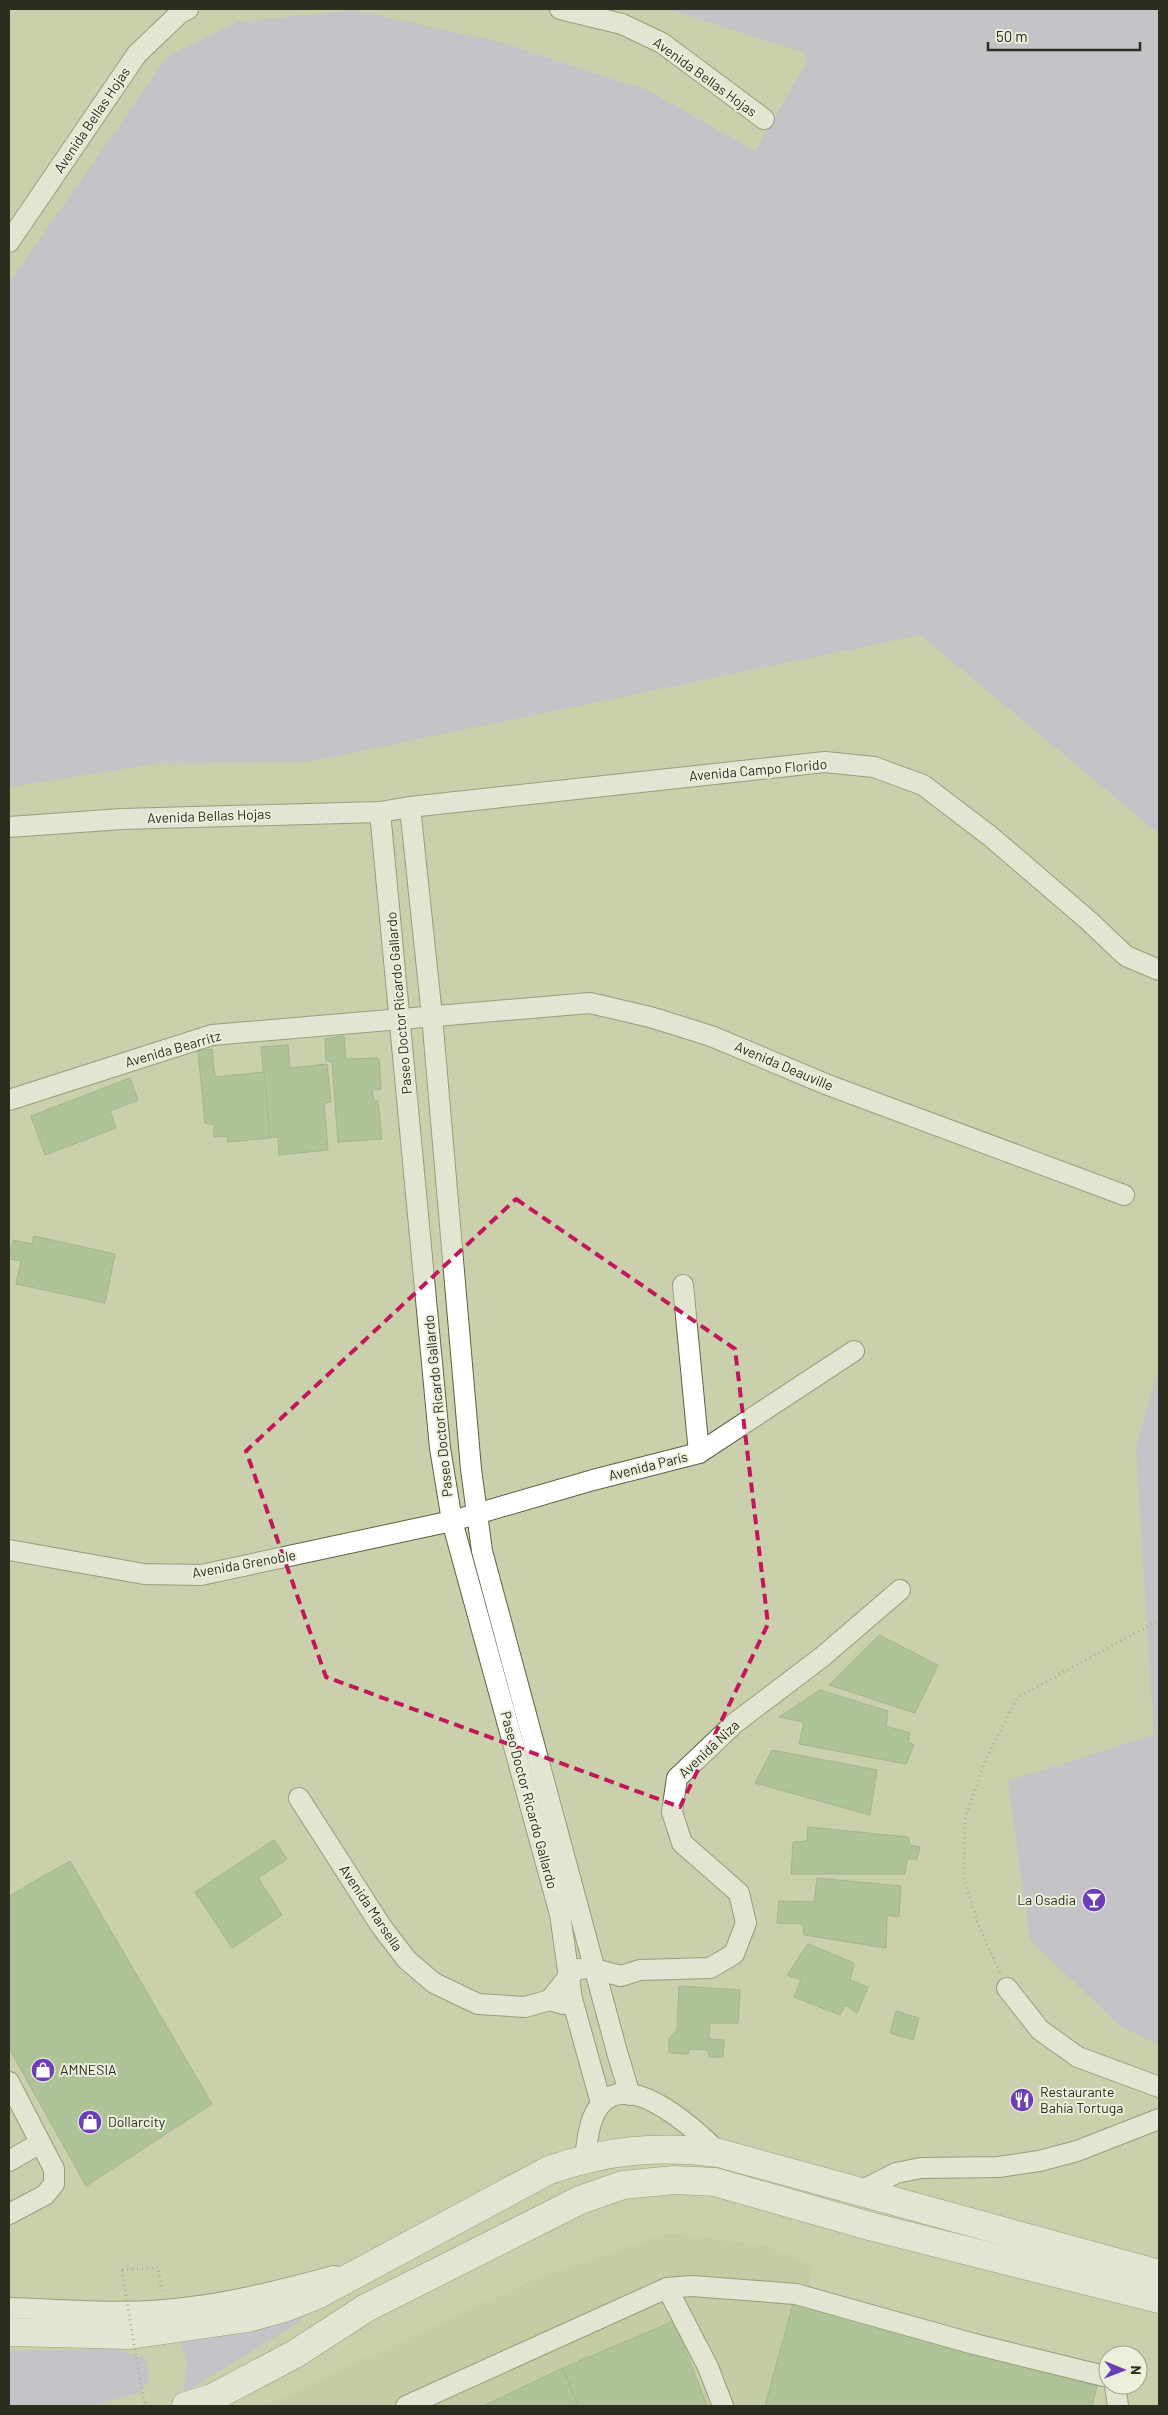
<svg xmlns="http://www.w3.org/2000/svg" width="1168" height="2415" font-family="Barlow,sans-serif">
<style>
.built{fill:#bfc89b}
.green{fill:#c1b3e9}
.building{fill:#91b482;stroke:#7b9172}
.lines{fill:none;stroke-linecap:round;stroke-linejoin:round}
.minor-casing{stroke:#5d6341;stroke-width:22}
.highway-casing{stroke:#5d6341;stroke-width:29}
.path{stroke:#898e72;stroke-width:3;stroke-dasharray:1 4;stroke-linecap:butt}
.minor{stroke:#fff;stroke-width:20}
.highway{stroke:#fff;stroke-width:28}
.path-bridge{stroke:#898e72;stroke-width:3;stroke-dasharray:1 4;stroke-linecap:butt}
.marked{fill:none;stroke:#c2185b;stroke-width:4;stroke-dasharray:10 6;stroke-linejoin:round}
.labels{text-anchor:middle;stroke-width:4;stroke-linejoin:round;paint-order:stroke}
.street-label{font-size:14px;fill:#2c2e20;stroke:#ebefdc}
.poi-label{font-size:14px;fill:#2c2e20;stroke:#ebefdc;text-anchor:start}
</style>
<rect width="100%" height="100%" fill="#c9d0ab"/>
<!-- built -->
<polygon class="built" points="670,2233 765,2246 812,2264 797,2406 264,2406 537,2278"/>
<!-- green -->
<g class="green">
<polygon points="667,9 1159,9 1159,834 920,635 312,761 155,764 9,787 9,283 168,56 237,22 354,10 503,43 649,91 755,151 807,62 806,53"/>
<polygon points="1159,1368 1159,2045 1120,2026 1030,1940 1008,1781 1154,1735 1136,1447"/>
<polygon points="312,2310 293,2326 184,2393 187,2361 180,2341 246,2331"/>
<polygon points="115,2349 147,2359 149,2380 141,2392 92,2406 9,2406 9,2351"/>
</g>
<!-- building -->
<g class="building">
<polygon points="344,1036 346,1059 379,1058 381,1089 372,1090 374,1101 378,1101 382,1139 338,1142 332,1062 326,1061 325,1039"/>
<polygon points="288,1045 290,1068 327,1064 331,1102 324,1103 328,1150 279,1155 278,1137 270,1138 261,1047"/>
<polygon points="212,1049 215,1077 264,1072 270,1138 228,1142 227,1136 214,1137 214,1125 205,1123 198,1051"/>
<polygon points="130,1078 138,1100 110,1111 116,1128 45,1155 31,1116"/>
<polygon points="34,1236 115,1254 105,1303 16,1284 21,1261 9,1259 13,1240 32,1244"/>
<polygon points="879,1635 938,1665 915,1713 829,1685"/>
<polygon points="820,1690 888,1711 886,1726 910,1733 908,1742 914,1745 906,1764 799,1744 804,1722 779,1717"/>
<polygon points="772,1750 877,1770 870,1815 755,1783"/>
<polygon points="808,1827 908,1837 910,1845 920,1847 917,1859 907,1859 905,1874 791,1874 793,1842 807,1841"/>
<polygon points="274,1840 287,1859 258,1878 282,1915 232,1948 195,1892"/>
<polygon points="70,1861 212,2104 86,2186 9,2048 9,1896"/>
<polygon points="817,1878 901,1886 899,1917 887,1915 886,1948 804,1935 803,1924 777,1923 779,1901 814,1902"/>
<polygon points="808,1944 854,1963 850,1980 868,1987 857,2013 845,2005 840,2015 794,1997 801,1980 787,1975"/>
<polygon points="679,1986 740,1990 738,2023 710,2023 709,2039 724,2040 723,2057 709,2057 708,2050 689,2049 688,2054 669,2053 669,2039 677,2030"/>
<polygon points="896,2011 919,2018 913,2040 890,2033"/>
<polygon points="793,2304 1097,2386 1092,2406 765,2406"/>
<polygon points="674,2321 707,2406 578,2406 563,2368"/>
<polygon points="563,2368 578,2406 483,2406"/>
</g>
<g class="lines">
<!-- minor casing -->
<g class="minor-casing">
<g id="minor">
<polyline points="560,9 622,24 662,43 764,119"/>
<polyline points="9,242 137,54 180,13 188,9"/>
<polyline points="410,807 432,1016 471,1469 482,1551 617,2052 630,2095"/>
<polyline points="380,812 440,1448 452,1521 560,1914 572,1999 601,2103"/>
<polyline points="9,827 122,819 380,812 410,807 825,762 874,767 923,785 990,836 1088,920 1126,956 1159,970"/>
<polyline points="9,1100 212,1035 590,1003 650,1017 711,1036 828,1085 1124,1195"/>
<polyline points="683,1285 699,1453"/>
<polyline points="9,1550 144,1574 201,1575 452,1521 593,1480 699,1453 854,1351"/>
<polyline points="299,1798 381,1926 407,1960 434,1983 478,2004 525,2007 550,2000 563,2004"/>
<polyline points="1007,1988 1040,2030 1078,2057 1159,2087"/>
<polyline points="550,2000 569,1976 578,1969 590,1968 621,1976 640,1970 710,1968 734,1954 746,1923 739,1893 682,1843 672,1812 677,1778 735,1723 822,1657 900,1590"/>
<polyline points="9,2082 54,2169 54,2184 45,2195 9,2214"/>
<path d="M 585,2158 C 587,2141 589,2116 602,2103 C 633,2071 697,2131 719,2153"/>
<polyline points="9,2161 40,2143"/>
<polyline points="859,2192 896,2173 921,2168 999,2167 1039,2161 1077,2151 1159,2119"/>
<polyline points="667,2288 708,2367 723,2406"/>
<path d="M 9,2308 C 69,2310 132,2316 192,2307 C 240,2301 287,2289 334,2276"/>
<polyline points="1115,2385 1118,2406"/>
<polyline points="406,2406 667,2288 692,2286 796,2294 974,2344 1108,2377"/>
</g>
</g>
<!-- highway casing -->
<g class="highway-casing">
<g id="highway">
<path d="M 9,2332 L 130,2335 L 248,2318 L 284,2308 L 317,2295 L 549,2170 C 608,2150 657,2145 719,2153 L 1159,2274"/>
<polyline points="186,2406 212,2398 295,2354 366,2308 580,2200 623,2185 674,2180 715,2182 873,2227 1159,2299"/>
</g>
</g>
<!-- path -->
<g class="path">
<polyline points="1000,1972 978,1924 964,1877 965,1819 987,1756 1018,1697 1159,1620"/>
<polyline points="122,2270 158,2267 162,2291"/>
<polyline points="136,2358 145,2406"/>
</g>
<!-- minor -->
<use href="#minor" class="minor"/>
<!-- highway -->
<use href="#highway" class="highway"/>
<!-- path-bridge -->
<polyline class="path-bridge" points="122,2270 136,2357"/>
</g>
<!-- marked area -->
<path d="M0 0H1168V2415H0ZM 516,1199 L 735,1349 L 768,1624 L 680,1807 L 326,1677 L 246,1451 Z" fill="#c9d0ab" fill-opacity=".55" fill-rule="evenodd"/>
<path class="marked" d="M 516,1199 L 735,1349 L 768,1624 L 680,1807 L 326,1677 L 246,1451 Z"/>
<!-- icons -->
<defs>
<g id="bar-disc" transform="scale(1.25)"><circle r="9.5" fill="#6d3fb7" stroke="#ebefdc"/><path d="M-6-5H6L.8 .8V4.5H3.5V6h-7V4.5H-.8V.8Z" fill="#fff"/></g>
<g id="shop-disc" transform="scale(1.25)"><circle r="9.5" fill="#6d3fb7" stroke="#ebefdc"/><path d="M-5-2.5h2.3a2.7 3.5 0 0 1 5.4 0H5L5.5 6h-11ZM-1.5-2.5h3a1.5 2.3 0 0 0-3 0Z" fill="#fff"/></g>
<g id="restaurant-disc" transform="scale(1.25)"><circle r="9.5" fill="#6d3fb7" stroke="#ebefdc"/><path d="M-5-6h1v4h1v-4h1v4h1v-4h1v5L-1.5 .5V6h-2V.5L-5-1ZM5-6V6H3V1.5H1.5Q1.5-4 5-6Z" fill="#fff"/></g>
</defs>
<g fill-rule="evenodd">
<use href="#bar-disc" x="1094" y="1900"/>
<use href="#shop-disc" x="43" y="2070"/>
<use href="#restaurant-disc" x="1022" y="2100"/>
<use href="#shop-disc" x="90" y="2122"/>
</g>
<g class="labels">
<!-- street labels -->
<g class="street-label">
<text transform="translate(705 77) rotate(36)" y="5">Avenida Bellas Hojas</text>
<text transform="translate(92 120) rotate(-56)" y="5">Avenida Bellas Hojas</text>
<text transform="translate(758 770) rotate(-5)" y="5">Avenida Campo Florido</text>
<text transform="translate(209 816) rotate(-2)" y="5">Avenida Bellas Hojas</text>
<text transform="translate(399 1003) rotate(-95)" y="5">Paseo Doctor Ricardo Gallardo</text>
<text transform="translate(173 1049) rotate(-16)" y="5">Avenida Bearritz</text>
<text transform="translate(784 1066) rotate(23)" y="5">Avenida Deauville</text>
<text transform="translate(438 1406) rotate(-96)" y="5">Paseo Doctor Ricardo Gallardo</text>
<text transform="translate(648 1466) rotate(-14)" y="5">Avenida París</text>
<text transform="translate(244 1564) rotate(-10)" y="5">Avenida Grenoble</text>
<text transform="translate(709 1749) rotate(-43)" y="5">Avenida Niza</text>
<text transform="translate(529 1800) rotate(75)" y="5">Paseo Doctor Ricardo Gallardo</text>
<text transform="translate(371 1908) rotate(56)" y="5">Avenida Marsella</text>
</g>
<!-- poi labels -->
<g class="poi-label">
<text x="1076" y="1905" text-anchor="end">La Osadia</text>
<text x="60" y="2075">AMNESIA</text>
<text x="1040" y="2097">Restaurante<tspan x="1040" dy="16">Bahía Tortuga</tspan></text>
<text x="108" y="2127">Dollarcity</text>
</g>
</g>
<!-- border -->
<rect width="1168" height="2415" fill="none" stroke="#2c2e20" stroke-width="20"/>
<!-- north arrow -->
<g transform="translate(1123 2370) rotate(91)"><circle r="24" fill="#ebefdc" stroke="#9fa291"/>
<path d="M0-4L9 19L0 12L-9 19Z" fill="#6d3fb7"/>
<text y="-8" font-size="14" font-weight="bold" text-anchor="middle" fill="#2c2e20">N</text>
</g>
<!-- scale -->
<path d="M988 42v8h152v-8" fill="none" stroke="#2c2e20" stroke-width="2.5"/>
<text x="996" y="42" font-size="15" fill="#2c2e20" stroke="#ebefdc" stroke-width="4" paint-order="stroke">50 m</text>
</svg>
